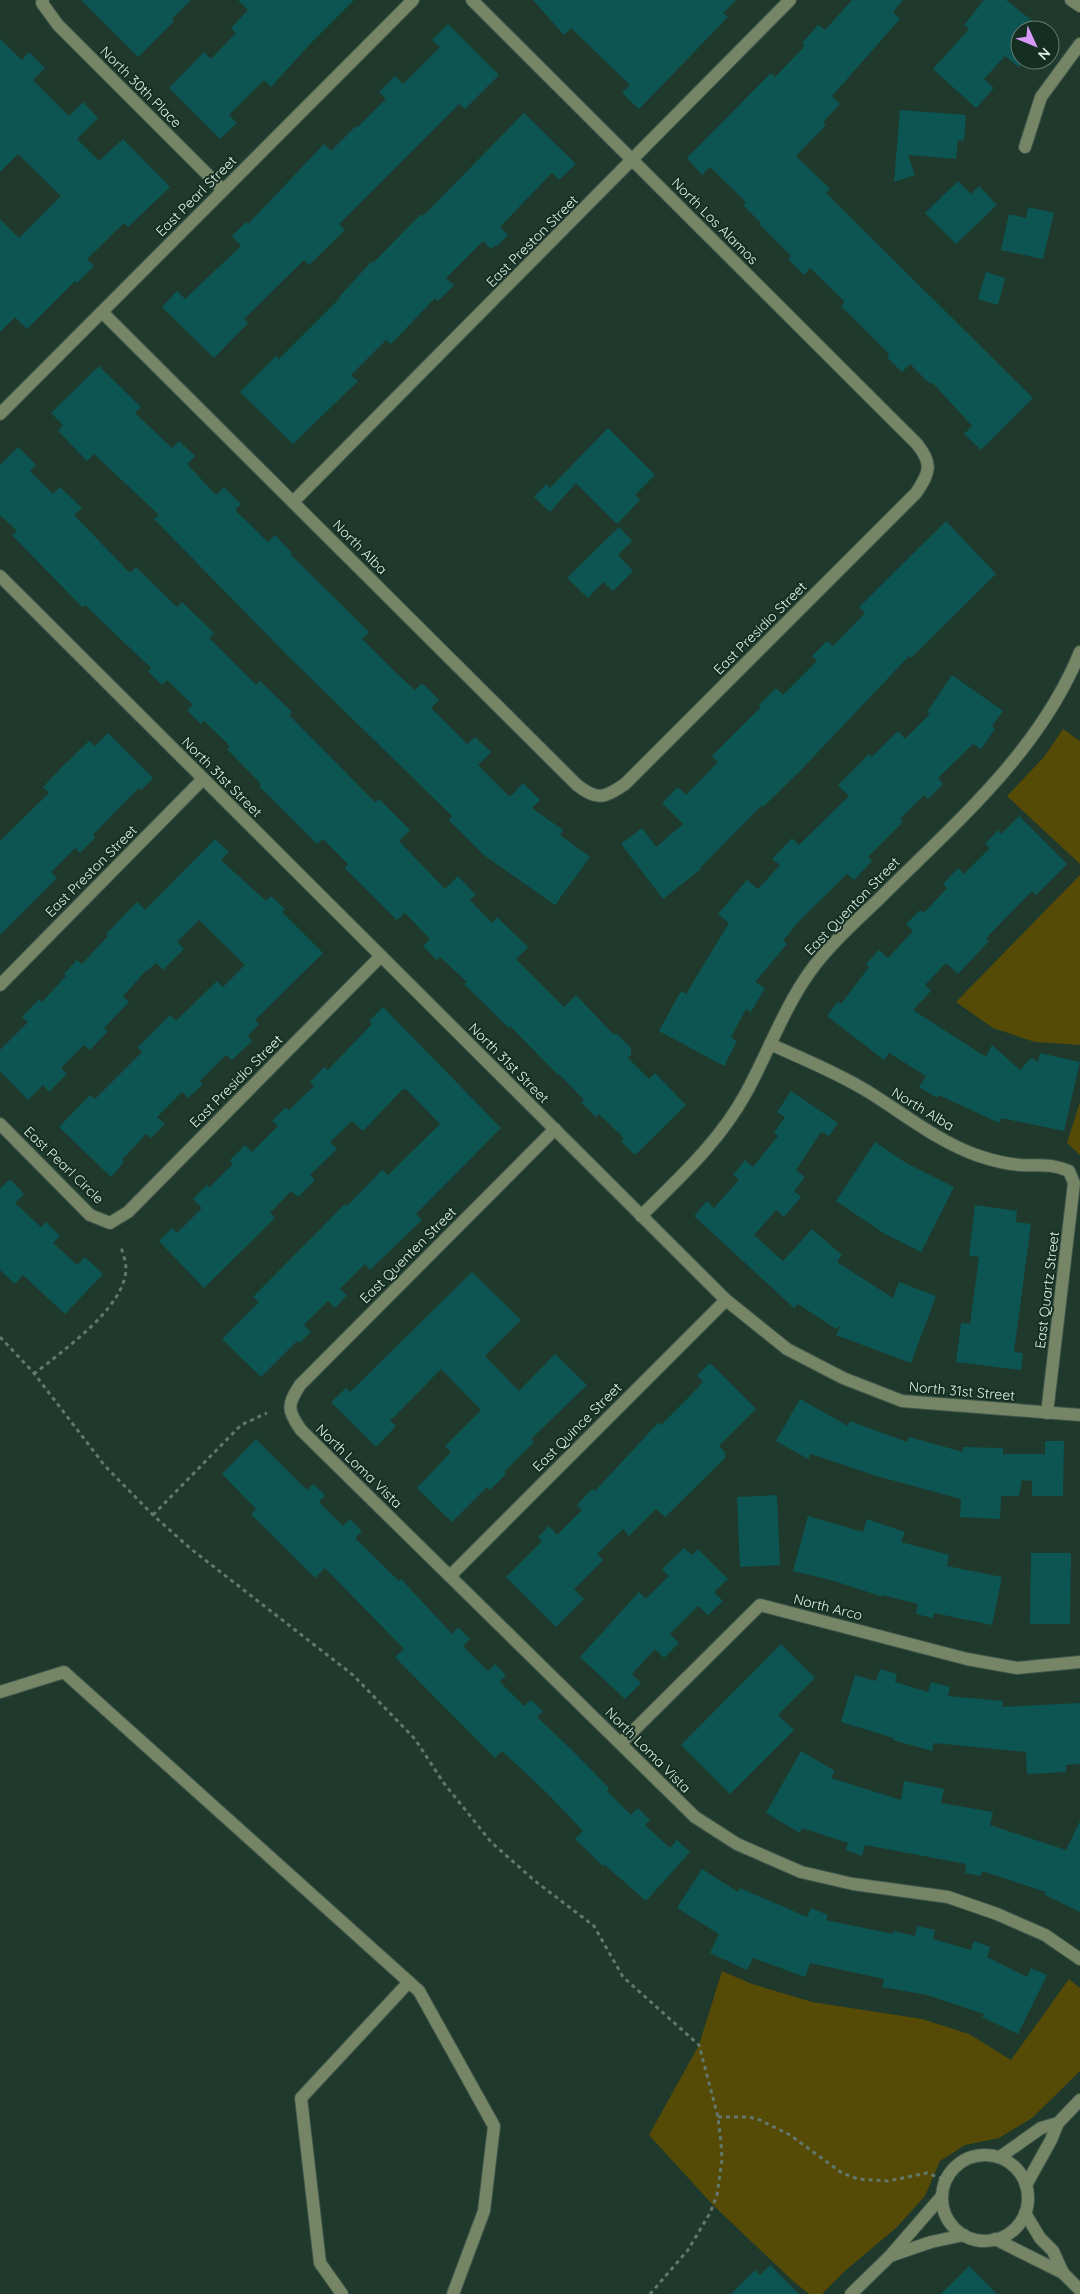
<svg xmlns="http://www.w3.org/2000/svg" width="1080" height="2294" font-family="Quicksand,sans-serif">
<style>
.green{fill:#554b07}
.building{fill:#0d5553}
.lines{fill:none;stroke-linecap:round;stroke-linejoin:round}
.minor-casing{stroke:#3e564a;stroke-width:14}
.path{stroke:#62786d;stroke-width:3;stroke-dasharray:4 4;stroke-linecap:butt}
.minor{stroke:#758566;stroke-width:12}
.labels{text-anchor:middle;stroke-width:4;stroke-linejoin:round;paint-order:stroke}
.street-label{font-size:14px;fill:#e2f1e8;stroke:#142f22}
</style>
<rect width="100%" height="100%" fill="#1f392c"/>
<!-- green -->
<g class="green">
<polygon points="1063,729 1080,741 1080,864 1007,796 1044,757"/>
<polygon points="1080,875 1080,1045 1035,1042 993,1028 956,1002"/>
<polygon points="1080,1102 1080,1155 1067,1143"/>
<polygon points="722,1971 752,1984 812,2002 922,2019 969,2034 1011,2060 1069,1979 1080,1988 1080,2071 1032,2118 999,2138 965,2145 940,2161 925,2196 896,2228 846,2270 822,2294 809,2294 792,2280 713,2205 649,2135 699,2045"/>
</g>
<!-- building -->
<g class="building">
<polygon points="81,0 191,0 172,19 174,21 138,57"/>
<polygon points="238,0 354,0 310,44 271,87 264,80 229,115 237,123 220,139 169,88 204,52 211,59 236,33 231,28 248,10"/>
<polygon points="533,0 736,0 723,13 728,17 639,109 622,93 630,85 571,28 564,35"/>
<polygon points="852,0 903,0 893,12 900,19 832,96 840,104 823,122 826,125 796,156 830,189 826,193 1033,398 981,450 964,434 972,426 932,382 930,384 910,364 902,372 887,357 889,354 841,306 845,302 810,268 804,275 788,259 791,256 760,225 761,223 743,205 746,202 710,167 702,175 687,158 771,73 775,77 805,46 802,43 818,25 825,30"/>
<polygon points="984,0 1006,0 1044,30 1020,30 1020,68 1005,56 984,79 994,88 976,108 933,69 969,29 964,25"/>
<polygon points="448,24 499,75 465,109 459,104 339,224 345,230 309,265 304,260 244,319 248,323 214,358 162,307 177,291 185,299 241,246 232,236 246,222 248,224 324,144 331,151 356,126 357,128 386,99 379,92 395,76 403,84 440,47 432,40"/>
<polygon points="0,39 22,60 29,52 45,68 33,80 69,116 83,102 98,118 77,139 99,161 123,139 170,187 128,227 124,223 87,259 94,266 77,283 75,281 27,329 15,317 0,332 0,219 19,238 61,196 18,154 0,172"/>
<polygon points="900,110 966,115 964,141 958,140 956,159 908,155 915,175 894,182"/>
<polygon points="524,113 576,164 559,180 552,173 519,207 500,227 508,235 497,246 496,245 491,249 483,241 446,278 454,285 438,301 435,298 391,344 386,340 351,375 358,381 293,444 240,392 276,356 279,359 340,298 339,297 372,261 373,263 421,214 423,216"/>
<polygon points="958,181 971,194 979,186 997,205 956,244 925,213"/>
<polygon points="1028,207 1054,213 1043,259 1001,250 1009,214 1026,218"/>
<polygon points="986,272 1005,278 998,305 978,299"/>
<polygon points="99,366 141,407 135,413 172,448 179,441 195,456 187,464 216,495 224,487 241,504 235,510 268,542 275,535 292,553 290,554 369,632 362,639 395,672 415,690 422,683 439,700 431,708 467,744 475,737 491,752 478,765 510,797 523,783 540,800 532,808 563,830 560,835 590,857 555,905 485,856 449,820 452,816 287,655 154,519 159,515 94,454 87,461 58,431 63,425 51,413"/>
<polygon points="608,428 655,475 635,495 640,500 617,524 576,483 550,512 534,497 546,484 550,488"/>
<polygon points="18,447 36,465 30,471 53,494 60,487 82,508 74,515 130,573 136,567 177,607 182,602 214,633 209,638 256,685 260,681 292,712 289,715 375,802 379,799 410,830 399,841 445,889 458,876 476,895 470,900 492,923 497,917 528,947 516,959 564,1007 576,995 614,1035 616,1033 631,1048 631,1054 628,1058 649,1079 655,1073 686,1105 635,1155 621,1141 624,1138 599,1114 596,1117 581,1102 584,1100 559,1074 558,1075 510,1026 509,1028 464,984 467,982 440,957 437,960 423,946 430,939 405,913 397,920 345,868 348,864 323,839 317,844 259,786 261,784 227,749 230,746 204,721 201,724 187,710 193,705 167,680 162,685 148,671 151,668 85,605 82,607 12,535 17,531 0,515 0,465"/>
<polygon points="946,521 996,574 911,658 909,656 800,771 763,807 762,805 700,868 701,869 663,899 621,844 642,828 656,847 683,824 662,803 678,787 686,795 718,762 712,756 761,707 759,705 776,688 783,695 817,661 812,656 827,641 833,646 865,613 859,607"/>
<polygon points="619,527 632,541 618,555 633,571 613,591 603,582 588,598 567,578"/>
<polygon points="952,675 1003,711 992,726 995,729 981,749 973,744 938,778 943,784 928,799 924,795 900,819 903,822 868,857 872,861 854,880 847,874 798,922 783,941 787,944 755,982 765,988 751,1012 746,1009 731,1037 737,1041 724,1066 659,1031 681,991 686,994 729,923 718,914 747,880 758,889 780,865 772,859 792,838 799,845 849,796 838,785 869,754 872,757 898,731 905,739 930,714 927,712"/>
<polygon points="108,733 153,778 141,790 139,788 110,817 93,835 95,838 80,853 75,848 51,872 57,878 0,935 0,841 49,793 43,787 62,767 89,741 95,746"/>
<polygon points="1019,816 1067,864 1036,895 1032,891 986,938 989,941 958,974 946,963 925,985 931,991 913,1010 986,1057 992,1045 1020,1070 1031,1058 1038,1062 1040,1053 1080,1062 1064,1131 1001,1118 999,1123 939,1095 937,1098 919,1087 926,1076 889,1053 884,1060 827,1016 838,1001 841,1004 869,967 866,964 879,950 888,958 913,931 906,924 920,910 924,913 947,888 943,884 958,868 964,874 990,848 985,844 998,830 1001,834"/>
<polygon points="215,839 229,852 221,860 266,901 271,896 285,909 282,912 323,953 255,1020 259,1024 248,1036 252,1041 232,1060 226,1055 200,1081 203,1084 188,1098 182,1092 157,1117 165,1124 151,1138 146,1134 122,1160 124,1162 111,1177 59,1127 90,1095 95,1099 142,1052 138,1047 170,1015 176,1021 217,981 223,987 245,965 199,920 177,942 184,949 163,970 156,963 144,973 123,996 129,1002 104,1028 108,1031 90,1050 84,1045 61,1068 67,1074 49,1092 43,1085 28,1100 0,1071 0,1050 28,1022 22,1017 39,999 42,1002 66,976 64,974 77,960 82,964 108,936 106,934 137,902 145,910"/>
<polygon points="383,1007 501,1128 416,1214 422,1220 370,1270 365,1264 340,1289 347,1295 335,1308 328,1301 304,1325 311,1332 299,1343 297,1341 261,1377 222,1339 259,1302 253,1297 345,1204 347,1206 382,1170 388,1175 440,1124 406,1089 402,1090 363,1131 352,1121 330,1142 337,1149 310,1175 315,1180 298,1197 291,1191 270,1213 275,1218 204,1288 159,1241 172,1228 177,1233 202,1208 193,1199 207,1185 209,1188 233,1164 230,1160 245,1145 252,1152 278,1126 272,1121 286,1107 289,1110 314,1086 310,1082 324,1067 328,1070 372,1024 369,1021"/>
<polygon points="791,1091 838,1123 829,1136 821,1132 796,1170 805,1177 794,1191 801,1197 784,1217 776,1210 754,1235 783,1261 812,1229 842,1255 837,1262 893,1298 899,1282 936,1296 911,1363 836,1335 840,1327 839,1326 836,1329 798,1304 794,1308 694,1216 707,1201 714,1208 739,1180 733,1175 745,1160 753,1167 778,1136 774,1133 785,1117 777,1112"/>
<polygon points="875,1142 906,1163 954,1187 921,1252 885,1234 836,1201"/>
<polygon points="10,1179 24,1194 15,1203 41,1227 46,1222 60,1236 53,1243 77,1265 85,1257 103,1274 65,1314 23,1275 15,1284 0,1270 0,1189"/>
<polygon points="975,1205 1017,1211 1016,1222 1031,1224 1014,1352 1023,1353 1021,1370 956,1362 961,1323 970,1324 979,1257 969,1256"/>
<polygon points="472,1272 521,1320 485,1356 519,1391 555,1354 587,1385 531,1439 534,1442 504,1472 506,1474 490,1490 487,1487 452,1522 417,1488 451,1452 445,1446 481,1410 441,1369 390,1421 396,1426 376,1447 331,1402 346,1388 350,1392"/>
<polygon points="710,1363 756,1409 719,1446 725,1452 725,1458 665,1517 656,1509 629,1536 623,1529 597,1554 603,1560 574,1589 584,1599 556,1627 506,1577 542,1541 538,1537 549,1526 557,1535 582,1510 577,1505 592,1489 595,1491 658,1423 661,1425 688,1398 703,1382 697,1375"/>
<polygon points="800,1399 848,1426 850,1421 907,1442 909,1437 963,1452 963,1447 1003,1448 1003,1454 1045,1454 1045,1441 1064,1441 1063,1496 1032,1496 1032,1481 1022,1480 1019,1496 1001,1496 1000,1519 960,1517 961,1499 873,1475 811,1454 808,1459 776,1441"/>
<polygon points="256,1439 307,1490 313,1484 325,1495 319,1502 343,1526 350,1519 362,1531 355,1538 399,1581 401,1579 452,1634 458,1627 470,1639 463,1646 488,1671 495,1664 506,1675 500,1682 524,1706 531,1700 543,1711 537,1717 573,1751 609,1788 607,1791 631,1815 638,1808 650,1820 645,1825 670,1848 677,1840 690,1852 646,1901 605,1865 603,1866 575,1839 583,1831 548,1794 502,1751 495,1758 395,1657 404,1649 325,1568 315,1578 251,1514 256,1509 222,1474"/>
<polygon points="777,1495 780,1565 740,1567 737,1497"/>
<polygon points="808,1516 863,1532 867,1519 905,1532 901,1542 949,1555 947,1566 1002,1577 992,1625 934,1613 933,1618 916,1614 918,1604 883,1595 883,1597 831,1580 793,1571"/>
<polygon points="684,1548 692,1555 698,1549 728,1579 714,1592 723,1601 708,1615 698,1606 670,1634 679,1643 664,1658 655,1649 632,1674 641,1683 625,1699 580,1657 639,1592 646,1599 669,1576 662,1569"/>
<polygon points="1031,1553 1071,1553 1070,1624 1030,1624"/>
<polygon points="781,1644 815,1678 778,1715 794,1730 730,1794 681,1745"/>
<polygon points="880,1669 897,1674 895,1682 928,1692 931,1682 950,1687 948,1696 1003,1701 1002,1707 1080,1703 1080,1764 1066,1765 1066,1772 1027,1774 1026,1752 934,1743 932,1751 893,1740 894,1738 841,1722 855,1675 876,1681"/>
<polygon points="801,1751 835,1771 831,1778 901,1800 904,1781 944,1789 941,1803 993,1812 990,1825 1066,1850 1080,1821 1080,1912 1045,1895 1046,1892 982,1871 981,1876 965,1873 966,1864 865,1845 862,1856 846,1850 848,1843 802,1828 800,1833 766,1813"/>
<polygon points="702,1869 738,1892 740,1888 807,1917 811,1908 828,1915 826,1920 893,1934 893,1931 915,1936 917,1926 935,1930 933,1939 971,1950 974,1941 990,1947 987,1957 1027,1977 1031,1968 1047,1975 1018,2034 982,2017 984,2014 927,1995 882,1987 884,1979 810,1963 805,1977 753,1958 747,1970 710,1953 719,1934 677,1908"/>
<polygon points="770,2265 799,2294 731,2294 755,2270 760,2275"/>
<polygon points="969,2266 997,2294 941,2294"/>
</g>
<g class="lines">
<!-- minor casing -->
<g class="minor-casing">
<g id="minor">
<polyline points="43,0 42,3 58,25 223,190"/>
<polyline points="1071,0 1080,6"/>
<polyline points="1025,147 1041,97 1080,44"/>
<path d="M 102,312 L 577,785 C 597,801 605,798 625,784 L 916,493 C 930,472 933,464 917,444 L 472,0"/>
<polyline points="0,414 413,0"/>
<polyline points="293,502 790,0"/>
<polyline points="0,576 726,1300 787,1349 843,1378 902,1401 1080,1415"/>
<polyline points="0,985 203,779"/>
<path d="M 770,1044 C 803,1059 836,1072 867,1091 C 903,1113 938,1142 979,1156 C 991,1160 1008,1164 1020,1165 C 1040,1166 1050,1163 1069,1171 L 1074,1183 L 1047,1413"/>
<polyline points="0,1124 90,1215 110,1223 128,1212 381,956"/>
<path d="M 555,1129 L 300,1385 C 287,1405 287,1410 301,1430 L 695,1817 L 737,1844 L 801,1872 L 853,1884 L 948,1897 L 997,1914 L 1045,1935 L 1080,1959"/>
<path d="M 641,1216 C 680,1177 720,1141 746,1093 C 768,1053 783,1010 809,973 C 829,945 855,922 879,899 C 954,824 1039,753 1080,652"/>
<polyline points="450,1576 726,1300"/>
<polyline points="0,1692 64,1672 419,1991 494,2126 484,2211 453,2294"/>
<polyline points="621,1743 760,1605 967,1659 1017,1668 1080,1662"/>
<circle cx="985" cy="2198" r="43"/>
<polyline points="1000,2157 1041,2128 1058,2123"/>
<polyline points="1026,2185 1051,2140 1058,2123 1080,2100"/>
<polyline points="1025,2213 1040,2238 1053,2251 1063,2273"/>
<polyline points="995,2239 1063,2273 1080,2290"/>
<polyline points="890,2256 931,2242 964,2235"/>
<polyline points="342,2294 320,2263 301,2098 409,1982"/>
<polyline points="851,2294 890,2256 942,2196"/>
</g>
</g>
<!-- path -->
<g class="path">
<polyline points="0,1337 33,1372 105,1466 153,1515 191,1549 353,1675 415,1739 443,1782 491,1842 535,1881 594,1926 623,1977 699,2045 718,2117 721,2143 722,2160 717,2195 710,2213 688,2250 650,2294"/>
<path d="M 34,1374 C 62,1351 125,1308 126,1269 C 126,1262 123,1254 121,1247"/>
<polyline points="153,1515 241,1425 267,1413"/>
<polyline points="718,2117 749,2117 760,2120 790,2135 842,2173 858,2179 888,2181 927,2173 943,2179"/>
</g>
<!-- minor -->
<use href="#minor" class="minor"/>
</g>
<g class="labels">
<!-- street labels -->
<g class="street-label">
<text transform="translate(141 87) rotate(45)" y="5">North 30th Place</text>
<text transform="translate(196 196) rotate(-45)" y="5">East Pearl Street</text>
<text transform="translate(715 221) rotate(45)" y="5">North Los Alamos</text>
<text transform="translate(532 241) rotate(-45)" y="5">East Preston Street</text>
<text transform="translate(360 547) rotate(45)" y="5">North Alba</text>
<text transform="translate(760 628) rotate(-45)" y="5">East Presidio Street</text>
<text transform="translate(222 777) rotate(45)" y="5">North 31st Street</text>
<text transform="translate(91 871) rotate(-45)" y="5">East Preston Street</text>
<text transform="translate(852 906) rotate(-46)" y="5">East Quenton Street</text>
<text transform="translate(509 1063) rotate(45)" y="5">North 31st Street</text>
<text transform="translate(236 1081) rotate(-45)" y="5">East Presidio Street</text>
<text transform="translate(923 1109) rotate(31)" y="5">North Alba</text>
<text transform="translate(64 1165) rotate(44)" y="5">East Pearl Circle</text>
<text transform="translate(408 1255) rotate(-45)" y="5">East Quenten Street</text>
<text transform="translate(1047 1290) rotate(-83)" y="5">East Quartz Street</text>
<text transform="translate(962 1391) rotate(5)" y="5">North 31st Street</text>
<text transform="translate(577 1427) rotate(-45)" y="5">East Quince Street</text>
<text transform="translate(359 1466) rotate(44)" y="5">North Loma Vista</text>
<text transform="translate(828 1607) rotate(14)" y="5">North Arco</text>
<text transform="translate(648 1750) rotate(45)" y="5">North Loma Vista</text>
</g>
</g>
<!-- north arrow -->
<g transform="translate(1035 45) rotate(134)"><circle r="24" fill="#142f22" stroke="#667d71"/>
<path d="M0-4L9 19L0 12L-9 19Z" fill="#d89af8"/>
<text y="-8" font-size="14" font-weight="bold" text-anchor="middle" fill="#e2f1e8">N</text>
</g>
</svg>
